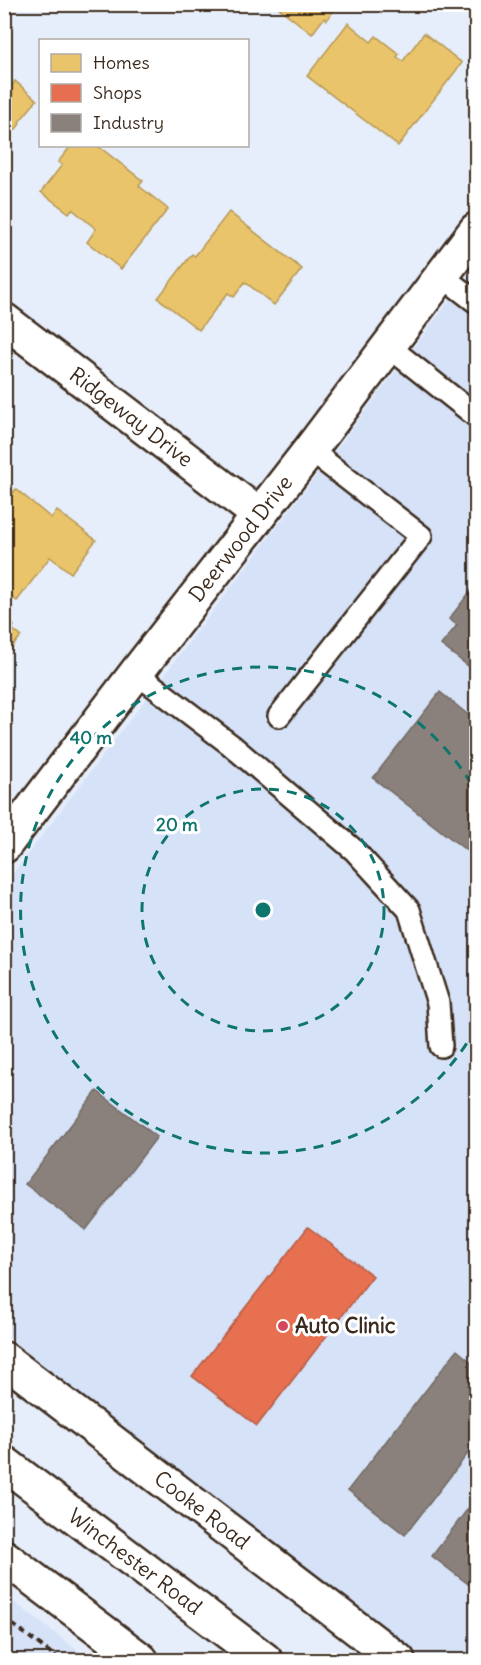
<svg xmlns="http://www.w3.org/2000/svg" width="481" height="1665" font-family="Delius,sans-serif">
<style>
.built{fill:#d5e2f8}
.homes{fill:#e9c46a;stroke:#b59653;stroke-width:1.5}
.shops{fill:#e76f51;stroke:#b35a42;stroke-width:1.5}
.industry{fill:#8a817c;stroke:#726760;stroke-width:1.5}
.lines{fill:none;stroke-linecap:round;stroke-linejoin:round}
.lane-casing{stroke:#3b2a1e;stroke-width:26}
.street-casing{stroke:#3b2a1e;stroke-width:38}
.secondary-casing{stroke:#3b2a1e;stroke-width:38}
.path{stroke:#3b2a1e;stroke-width:4;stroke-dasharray:6 4.5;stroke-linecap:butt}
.lane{stroke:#fff;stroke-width:21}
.street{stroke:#fff;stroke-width:33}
.secondary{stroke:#fff;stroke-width:33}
.ring{fill:none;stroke:#0f766e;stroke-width:3;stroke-dasharray:10 8}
.poi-dot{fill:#d1495b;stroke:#fff;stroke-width:2}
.labels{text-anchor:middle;stroke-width:6;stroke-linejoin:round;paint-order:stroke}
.street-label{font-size:21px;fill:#3b2a1e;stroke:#fff}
.poi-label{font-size:21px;font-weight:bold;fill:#3b2a1e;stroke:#fff;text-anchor:start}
.centre{fill:#0f766e;stroke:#fff;stroke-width:3}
.ring-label{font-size:18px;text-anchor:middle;font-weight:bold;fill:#0f766e;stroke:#fff;stroke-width:6;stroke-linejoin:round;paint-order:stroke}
</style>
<rect width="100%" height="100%" fill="#e6eefb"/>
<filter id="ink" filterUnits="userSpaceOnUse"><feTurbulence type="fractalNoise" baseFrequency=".0167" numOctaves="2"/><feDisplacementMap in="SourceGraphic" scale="12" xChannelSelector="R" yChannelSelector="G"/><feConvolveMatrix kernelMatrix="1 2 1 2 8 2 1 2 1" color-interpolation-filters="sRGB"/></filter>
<g filter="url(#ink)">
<!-- built -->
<g class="built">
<polygon points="476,266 476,1660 415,1660 5,1335 4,885"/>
<polygon points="5,1595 90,1660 5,1660"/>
</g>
<!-- homes -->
<g class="homes">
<polygon points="274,4 334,4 331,8 334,10 327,20 324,18 312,34"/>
<polygon points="348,23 371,42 376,36 399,54 397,57 403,61 424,33 462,63 398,146 307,76"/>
<polygon points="4,80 12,86 15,81 37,100 19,122 20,124 11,135 9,134 4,139"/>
<polygon points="71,146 75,148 78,146 98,146 143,181 139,186 168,209 121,269 87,242 96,229 72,209 69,213 41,192 62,165 58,162"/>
<polygon points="229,212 302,269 274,305 245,282 234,297 228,293 199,330 158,298 192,254 195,256"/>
<polygon points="16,489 51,518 57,511 96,540 71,573 50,557 17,601 4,592 4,504"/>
<polygon points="5,619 14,626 12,629 21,636 4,657"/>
</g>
<!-- shops -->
<polygon class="shops" points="308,1227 373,1276 257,1426 192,1376"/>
<!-- industry -->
<g class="industry">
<polygon points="476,584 476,672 441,645 457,625 449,619"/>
<polygon points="440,692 476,721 476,858 373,778"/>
<polygon points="97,1091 157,1137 86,1230 25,1184"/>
<polygon points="457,1350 476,1366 476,1443 405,1535 348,1490"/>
<polygon points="476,1498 476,1590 432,1556"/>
</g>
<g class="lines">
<!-- lane casing -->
<g class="lane-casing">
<g id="lane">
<polyline points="442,276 476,302"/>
<polyline points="388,346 476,416"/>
<polyline points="136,673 231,745 354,850 409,910 438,1003 441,1046"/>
<polyline points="279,716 421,536 310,450"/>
</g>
</g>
<!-- street casing -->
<g class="street-casing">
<g id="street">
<path id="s1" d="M 4,320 L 259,515"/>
<path id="s2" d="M 4,846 L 136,673 L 310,450 L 476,230"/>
<path id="s3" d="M 4,1359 L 398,1660"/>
</g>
</g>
<!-- secondary casing -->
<g class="secondary-casing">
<g id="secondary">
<path id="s4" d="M 4,1463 L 265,1660"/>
<polyline points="4,1557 141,1660"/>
</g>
</g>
<!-- path -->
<polyline class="path" points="4,1618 60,1660"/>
<!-- lane -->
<use href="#lane" class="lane"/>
<!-- street -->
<use href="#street" class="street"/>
<!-- secondary -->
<use href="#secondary" class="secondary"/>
</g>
</g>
<!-- distance rings -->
<g class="ring">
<circle cx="263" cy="910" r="121"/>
<path d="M476 1028A243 243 0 1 1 476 792"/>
</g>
<!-- markers -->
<circle class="poi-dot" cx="283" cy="1326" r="6"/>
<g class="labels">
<!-- street labels -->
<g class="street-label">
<text dy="7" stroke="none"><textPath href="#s1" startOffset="160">Ridgeway Drive</textPath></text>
<text dy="7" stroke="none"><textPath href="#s2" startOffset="388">Deerwood Drive</textPath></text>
<text dy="7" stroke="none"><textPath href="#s3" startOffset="249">Cooke Road</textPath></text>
<text dy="7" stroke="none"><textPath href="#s4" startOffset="164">Winchester Road</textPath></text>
</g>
<!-- poi labels -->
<g class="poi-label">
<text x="295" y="1333">Auto Clinic</text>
</g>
</g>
<circle cx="263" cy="910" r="9" class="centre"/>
<g class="ring-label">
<text x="91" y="744">40 m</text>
<text x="177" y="831">20 m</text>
</g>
<!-- margin -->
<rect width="481" height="1665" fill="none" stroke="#fff" stroke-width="24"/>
<rect x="12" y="12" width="457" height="1641" fill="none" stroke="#3b2a1e" stroke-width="2" filter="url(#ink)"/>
<!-- legend -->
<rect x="39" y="39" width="210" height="108" fill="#ffffff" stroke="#b1aaa5" stroke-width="1.5"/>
<rect x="51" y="54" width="30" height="18" fill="#e9c46a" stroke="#b1aaa5" stroke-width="1.5"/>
<text x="93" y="69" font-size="18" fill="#3b2a1e">Homes</text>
<rect x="51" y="84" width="30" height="18" fill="#e76f51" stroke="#b1aaa5" stroke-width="1.5"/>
<text x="93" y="99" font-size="18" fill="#3b2a1e">Shops</text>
<rect x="51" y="114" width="30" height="18" fill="#8a817c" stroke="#b1aaa5" stroke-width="1.5"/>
<text x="93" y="129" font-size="18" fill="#3b2a1e">Industry</text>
</svg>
